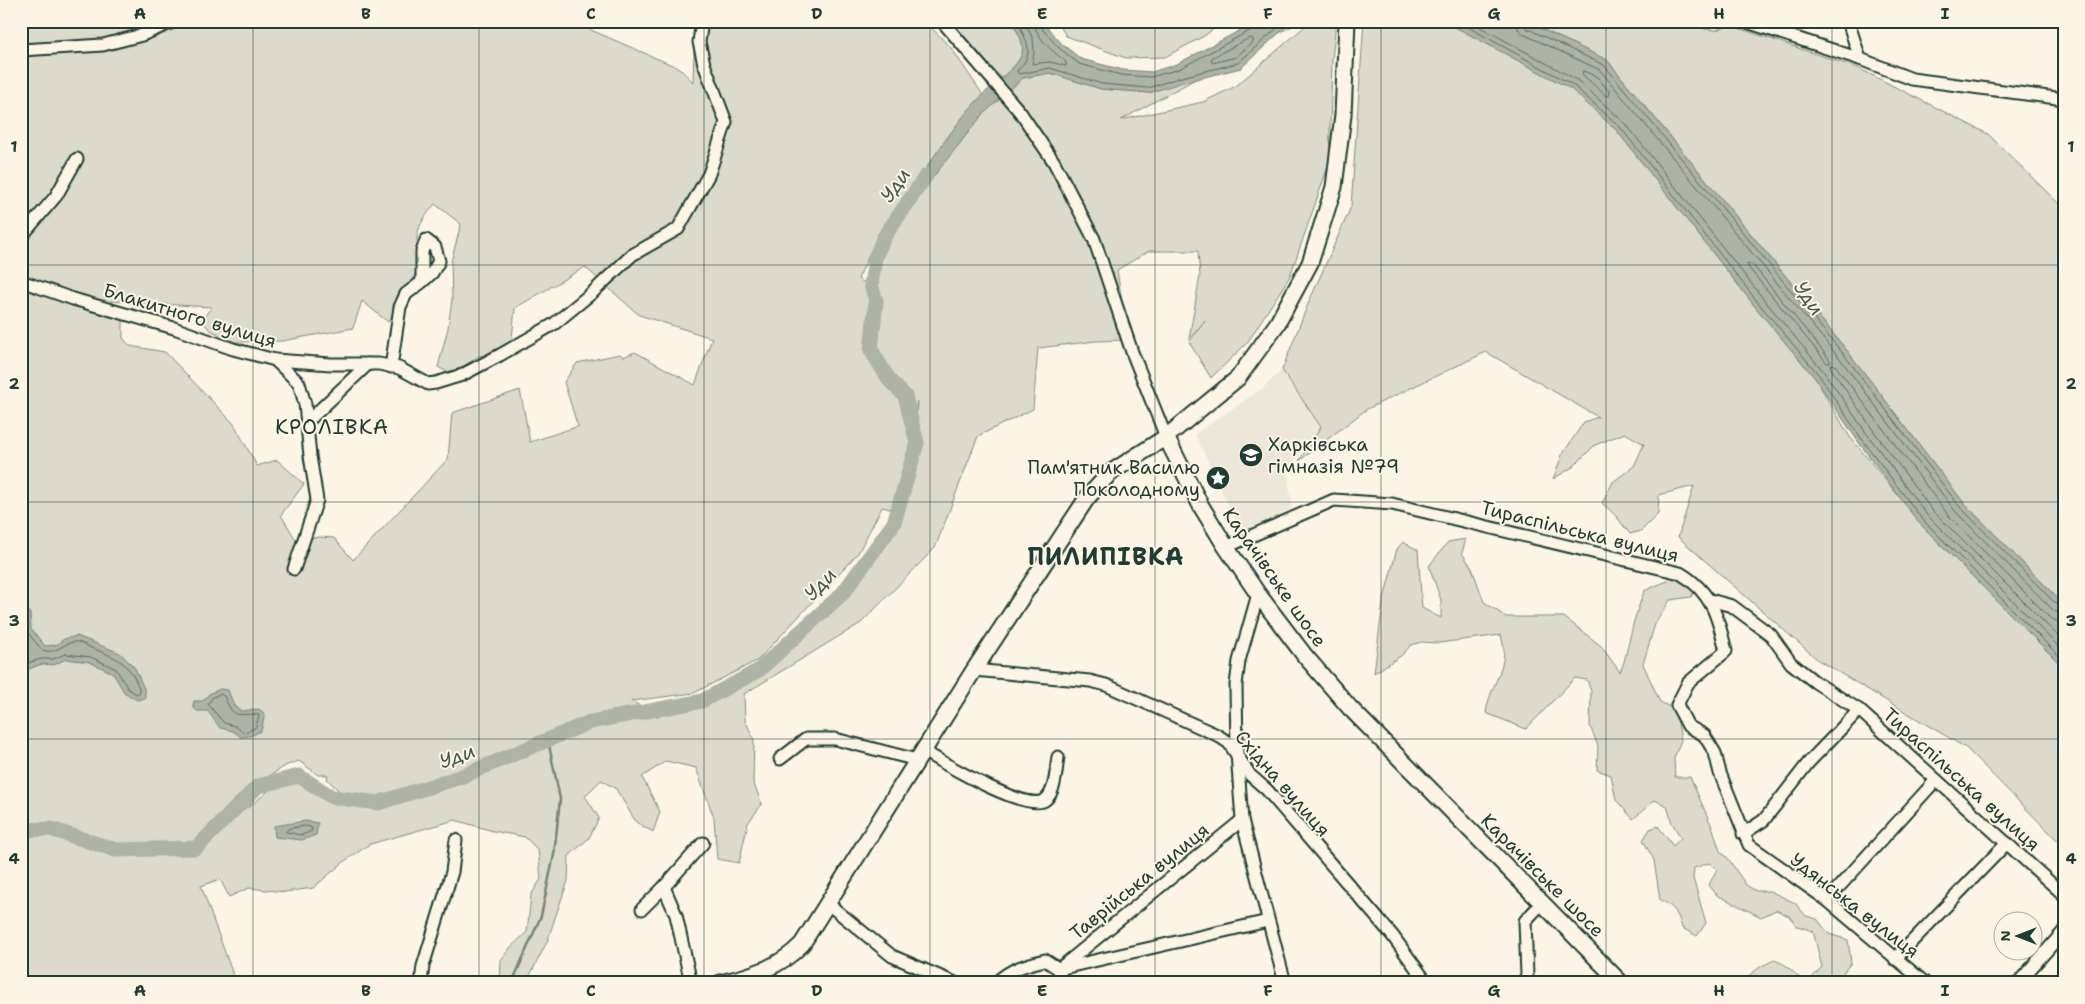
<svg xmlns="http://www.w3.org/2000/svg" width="2085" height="1004" font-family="'Shantell Sans',sans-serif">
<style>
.built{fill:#ece7d8}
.green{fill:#dcdacc;stroke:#7e8c80;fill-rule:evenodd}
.water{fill:#aeb3a7;stroke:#758479}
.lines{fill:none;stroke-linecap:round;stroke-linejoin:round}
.shore{stroke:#586c62;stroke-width:1}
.stream{stroke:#758479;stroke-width:2.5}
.river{stroke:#aeb3a7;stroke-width:15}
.minor-casing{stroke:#1f3d34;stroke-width:15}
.major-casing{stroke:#1f3d34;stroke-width:19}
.minor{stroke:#fcf5e5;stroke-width:11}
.major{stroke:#fcf5e5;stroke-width:15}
.grid{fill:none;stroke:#1f3d34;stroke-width:1;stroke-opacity:0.55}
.labels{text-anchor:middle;stroke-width:4;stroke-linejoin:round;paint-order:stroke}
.street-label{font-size:19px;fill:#1f3d34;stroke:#fcf5e5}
.poi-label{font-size:19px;fill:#1f3d34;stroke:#fcf5e5;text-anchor:start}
.water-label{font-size:20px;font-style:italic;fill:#435a51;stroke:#fcf5e5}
.quarter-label{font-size:21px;letter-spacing:1px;fill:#1f3d34;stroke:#fcf5e5}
.district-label{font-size:24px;font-weight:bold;letter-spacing:1px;fill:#1f3d34;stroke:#fcf5e5}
.neatline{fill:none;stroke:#1f3d34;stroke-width:2}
.grid-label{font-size:16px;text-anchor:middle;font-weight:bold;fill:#1f3d34}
</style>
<rect width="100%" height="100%" fill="#fcf5e5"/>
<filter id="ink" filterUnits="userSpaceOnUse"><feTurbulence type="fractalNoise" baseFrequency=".02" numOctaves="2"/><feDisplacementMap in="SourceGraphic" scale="10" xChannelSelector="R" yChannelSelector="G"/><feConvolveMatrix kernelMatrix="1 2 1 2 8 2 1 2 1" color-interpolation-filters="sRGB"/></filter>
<g filter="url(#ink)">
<!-- built -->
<polygon class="built" points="1282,370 1321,428 1287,469 1292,508 1242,534 1195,434 1263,388"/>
<!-- green -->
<g class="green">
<path d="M 21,21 L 173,21 L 141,35 L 187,21 L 570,21 L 679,68 L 693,82 L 695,21 L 925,21 L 952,49 L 983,95 L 888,226 L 884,223 L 858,279 L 879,291 L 878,280 L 882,254 L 897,220 L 983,114 L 1023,78 L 1050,73 L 1101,89 L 1150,93 L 1276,21 L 1301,21 L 1121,120 L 1203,102 L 1236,86 L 1311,21 L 1336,21 L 1332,61 L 1329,164 L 1290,276 L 1247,343 L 1211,378 L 1189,342 L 1205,321 L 1189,339 L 1200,276 L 1198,251 L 1149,251 L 1117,270 L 1128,340 L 1096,341 L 1038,348 L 1033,409 L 978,436 L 935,548 L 861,623 L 744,694 L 745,720 L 754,740 L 753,782 L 762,804 L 748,823 L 739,863 L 717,859 L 714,818 L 696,768 L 666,761 L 642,777 L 660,812 L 653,832 L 636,822 L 616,789 L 601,780 L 585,796 L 599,818 L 589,838 L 569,856 L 568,881 L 559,906 L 547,942 L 526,983 L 500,983 L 501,960 L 510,948 L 527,932 L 531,895 L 541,879 L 538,850 L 525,837 L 493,831 L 455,820 L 370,844 L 346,860 L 313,888 L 285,892 L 249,888 L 229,897 L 220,879 L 201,886 L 236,983 L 21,983 L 21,53 L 89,43 L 21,45 ZM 435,204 L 461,224 L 451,262 L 452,299 L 448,328 L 438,367 L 451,374 L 479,356 L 511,349 L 515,308 L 585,267 L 639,315 L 712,338 L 695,385 L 635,352 L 623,357 L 620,354 L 577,363 L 564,382 L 577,424 L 579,426 L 530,442 L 520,390 L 452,413 L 448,459 L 353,560 L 334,538 L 320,537 L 296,540 L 281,515 L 304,484 L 277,460 L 257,466 L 234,424 L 165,352 L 130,346 L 123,338 L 123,319 L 111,301 L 212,307 L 201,320 L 210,330 L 235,342 L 282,341 L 353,328 L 362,301 L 388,322 C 399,305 412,288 417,268 C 420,258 417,247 417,237 C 418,225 428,212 435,204 ZM 879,294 L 881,304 L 877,334 L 880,358 L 890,367 L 868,350 ZM 917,401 L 914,478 L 903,509 ZM 882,507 L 902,512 L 836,607 L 774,665 L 701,708 L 592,726 L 482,771 L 386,804 L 332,797 L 301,782 L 269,790 L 248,808 L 258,795 L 239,795 L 287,765 L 299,761 L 318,775 L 328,775 L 327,779 L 340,792 L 371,797 L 383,797 L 463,772 L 587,721 L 646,709 L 631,701 L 694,693 L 758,660 L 858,553 Z"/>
<path d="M 951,21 L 1013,21 C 1015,28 1018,33 1021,39 C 1029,56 1012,68 1001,78 Z"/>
<polygon points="1057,21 1225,21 1204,36 1165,57 1126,58 1066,36"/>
<polygon points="1364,21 1450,21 1573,87 1617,131 1751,301 1815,378 1850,437 1902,500 2064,668 2064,847 1966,748 1818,660 1678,537 1694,486 1659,495 1658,514 1641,531 1630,534 1616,516 1602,503 1613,482 1634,466 1644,444 1625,433 1595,445 1573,467 1553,479 1562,455 1584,422 1598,417 1486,352 1367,409 1299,461 1321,427 1282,370 1308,304 1351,207"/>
<polygon points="1525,21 1701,21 1704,29 1716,30 1729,25 1858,68 1988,134 2064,209 2064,605 1964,503 1849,353 1607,60"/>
<path d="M 1466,539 L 1462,553 L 1472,568 L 1484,602 L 1506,617 L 1564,617 L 1601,646 L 1620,672 L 1624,662 L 1634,621 L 1644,591 C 1664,583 1678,571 1695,590 L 1691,597 L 1670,600 L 1655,624 L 1643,664 L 1660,702 L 1670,707 L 1677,718 L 1681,740 L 1674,758 L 1675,777 L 1690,777 L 1713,829 L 1720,851 L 1727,857 L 1746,885 L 1756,891 L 1770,891 L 1795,903 L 1806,916 L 1817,919 L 1829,934 L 1848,940 L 1851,963 L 1835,983 L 1807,983 L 1822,967 L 1813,931 L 1797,926 L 1789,916 L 1776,910 L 1761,917 L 1717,895 L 1709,885 L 1717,869 L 1709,863 L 1694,868 L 1693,878 L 1706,923 L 1697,936 L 1682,928 C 1678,913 1674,906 1660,900 L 1654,860 L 1643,840 L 1650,829 L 1658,826 L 1673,846 L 1681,838 L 1672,823 L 1667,806 L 1655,800 L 1633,819 L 1616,800 L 1611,775 L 1597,770 L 1598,746 L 1590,726 L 1591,691 L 1587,680 L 1575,678 L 1526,729 L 1486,713 C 1488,692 1504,672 1504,651 C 1504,646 1502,640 1501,635 L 1439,643 L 1421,642 L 1411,645 L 1402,655 L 1374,673 L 1383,602 L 1397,549 L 1403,542 L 1418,550 L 1422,608 L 1441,618 L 1441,600 L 1429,566 L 1448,542 Z"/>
<path d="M 1774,960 C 1791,965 1792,974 1807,983 L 1752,983 L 1745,979 L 1760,967 Z"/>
</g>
<!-- water -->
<g class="water">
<path d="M 1013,21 L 1044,21 L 1047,27 L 1062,44 L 1081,59 L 1123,70 L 1152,72 L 1177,64 L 1250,25 L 1254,21 L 1292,21 L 1241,68 L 1180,83 L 1149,93 L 1101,89 L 1050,73 L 1023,78 L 983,114 L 922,191 L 910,192 C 934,157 960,114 992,86 C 1002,77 1018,67 1022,53 C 1025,42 1016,31 1013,21 Z"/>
<polygon points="1450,21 1525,21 1607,60 1849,353 1964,503 2064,605 2064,668 1918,522 1857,440 1815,378 1756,308 1617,131 1571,89 1455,27"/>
<polygon points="21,606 30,613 31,629 45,646 56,645 64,639 77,636 120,653 135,668 145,691 145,698 137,700 124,692 113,673 89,662 66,659 54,665 42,664 26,670 21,669"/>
<polygon points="220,689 228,690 234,706 241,711 259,709 265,714 261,731 250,736 241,737 233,731 220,728 208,711 197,711 193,707 194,701 203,701 209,694"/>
<polygon points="305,821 318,823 316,835 302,840 275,837 274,826"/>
</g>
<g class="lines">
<!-- shore -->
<g class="shore">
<path d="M 1018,21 C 1025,42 1037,51 1017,71 L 1019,74 L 1050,68 L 1102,84 L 1148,88 L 1178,78 L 1238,63 L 1285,21"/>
<path d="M 1024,21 L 1033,39 L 1034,52 L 1032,64 L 1050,62 L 1066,66 L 1066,62 C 1054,52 1035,38 1034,21"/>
<polyline points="1040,21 1043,30 1058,47 1079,64 1121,75 1151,77 1179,69 1253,29 1257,21"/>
<polyline points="1457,21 1573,85 1620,127 1760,305 1819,375 1861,438 1922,519 2064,661"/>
<polyline points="1469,21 1577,80 1625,123 1765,301 1824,372 1867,434 1927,515 2064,652"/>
<polyline points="1516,21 1518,29 1523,34 1600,70 1841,360 1955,511 2054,611 2064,615"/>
<polyline points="1523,21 1526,28 1604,65 1845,356 1960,507 2058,606 2064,608"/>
<polygon points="1250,38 1253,39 1253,42 1236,57 1213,63 1211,62 1212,58"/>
<polygon points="1583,71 1596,76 1610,92 1609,96 1606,96 1583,75"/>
<polygon points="1748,264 1752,264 1830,360 1830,363 1827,363 1748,267"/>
<path d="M 21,612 L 25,616 L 27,632 L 42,650 C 57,655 61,644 73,642 C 79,641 86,645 91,648 C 117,657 132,664 140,692 L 137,694 L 128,689 L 116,669 L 91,657 L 66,654 L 53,659 L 41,659 L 21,665"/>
<polyline points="2064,622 2056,621 2049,617 1949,516 1835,365 1831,364 1830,367 1873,430 1932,510 2064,642"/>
<path d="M 220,694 L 224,696 C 235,722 236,712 259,715 L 256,727 L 249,731 L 243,732 L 235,726 L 224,723 L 208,704 L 212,698 Z"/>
<polygon points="305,826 311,827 312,831 301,835 286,832 288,829"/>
</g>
<!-- stream -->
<polyline class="stream" points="512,983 541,916 554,855 560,799 548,740"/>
<!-- river -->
<polyline class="river" points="21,830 51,829 116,850 196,848 258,786 299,776 332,797 378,803 460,777 590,722 702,701 759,670 843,593 894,523 917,443 905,396 890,381 871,350 876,301 871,285 875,258 884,237 926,176"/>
<!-- minor casing -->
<g class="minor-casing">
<g id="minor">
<polyline points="942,21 1020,112 1054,162 1094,239 1132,352 1166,437"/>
<polyline points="1744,21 1860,59 1912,79 2064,99"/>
<polyline points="1848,21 1860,59"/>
<polyline points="21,50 103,45 142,35 175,21"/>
<polyline points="21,237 56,196 77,159"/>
<polyline points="21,281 73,299 174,328 233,349 275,360 331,364 379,364 399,368 428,384 436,383 462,375 500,355 554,324 593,292 632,255 678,229 709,174 726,122 704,64 699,42 702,21"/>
<polyline points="275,360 299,383 305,404 310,456 317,500 294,569"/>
<polyline points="391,367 400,307 406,294 422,282 422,252 426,240 435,247 439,261 432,273 422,282"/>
<polyline points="307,422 368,364"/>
<path d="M 1226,547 L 1334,500 L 1392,504 L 1680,573 C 1712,592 1718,617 1726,651 L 1688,683 L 1677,705 L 1688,726 L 1704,735 L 1715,753 L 1720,773 L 1749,845 L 1827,900 L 1925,983"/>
<polyline points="1258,594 1239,661 1236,685 1237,753 1242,820 1285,983"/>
<polyline points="1710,600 1732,606 1771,635 1791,663 1815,682 1859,710 2064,895"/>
<polyline points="974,670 1090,681 1106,685 1217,735 1229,743 1250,775 1267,790 1392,935 1427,983"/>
<path d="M 923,751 C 942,762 1027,813 1045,800 C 1056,792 1056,769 1058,757"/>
<polyline points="780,759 806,739 835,739 917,760"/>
<polyline points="1743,834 1764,820 1809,762 1859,710"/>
<polyline points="1827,900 1936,780"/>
<polyline points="827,903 892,956 955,983"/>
<polyline points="642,909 664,887"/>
<polyline points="1895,959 2007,843"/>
<polyline points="1063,968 1268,921"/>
<polyline points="1059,969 1242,820"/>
<polyline points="421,983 423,966 452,872 456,840"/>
<polyline points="691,983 676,915 664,887 703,843"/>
<path d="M 996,983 C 1009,969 1028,964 1045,960 L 1059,969 L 1062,983"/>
<polyline points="1522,983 1527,976 1525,921 1542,903"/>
<polyline points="2018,983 2064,931"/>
</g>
</g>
<!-- major casing -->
<g class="major-casing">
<g id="major">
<polyline points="1166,437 1201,506 1226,547 1258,594 1305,656 1350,708 1621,983"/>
<path d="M 720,983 C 751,976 779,968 802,944 L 974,670 L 1087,498 L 1110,473 L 1166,437 L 1238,378 L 1277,324 L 1310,263 L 1334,187 L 1343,115 L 1347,21"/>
</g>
</g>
<!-- minor -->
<use href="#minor" class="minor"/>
<!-- major -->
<use href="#major" class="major"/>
</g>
</g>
<!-- grid -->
<path class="grid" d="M 253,21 L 253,983M 479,21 L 479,983M 704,21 L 704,983M 930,21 L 930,983M 1155,21 L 1155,983M 1381,21 L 1381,983M 1606,21 L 1606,983M 1832,21 L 1832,983M 21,265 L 2064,265M 21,502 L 2064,502M 21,739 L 2064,739"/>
<!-- icons -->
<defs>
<g id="school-disc" transform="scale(1.25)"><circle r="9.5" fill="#1f3d34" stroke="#fcf5e5"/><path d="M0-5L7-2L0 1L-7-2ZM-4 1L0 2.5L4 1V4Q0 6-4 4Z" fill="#fff"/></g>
<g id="sight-disc" transform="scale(1.25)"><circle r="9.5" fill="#1f3d34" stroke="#fcf5e5"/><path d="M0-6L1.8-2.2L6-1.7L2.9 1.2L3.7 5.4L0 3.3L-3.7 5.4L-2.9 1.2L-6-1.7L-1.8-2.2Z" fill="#fff"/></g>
</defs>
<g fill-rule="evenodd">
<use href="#school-disc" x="1251" y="455"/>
<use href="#sight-disc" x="1218" y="478"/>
</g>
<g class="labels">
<!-- street labels -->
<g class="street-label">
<text transform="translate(190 315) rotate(17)" y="7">Блакитного вулиця</text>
<text transform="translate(1580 531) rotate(14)" y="7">Тираспільська вулиця</text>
<text transform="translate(1275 577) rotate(55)" y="7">Карачівське шосе</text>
<text transform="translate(1962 779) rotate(42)" y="7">Тираспільська вулиця</text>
<text transform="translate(1283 783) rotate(49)" y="7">Східна вулиця</text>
<text transform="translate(1543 875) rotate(45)" y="7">Карачівське шосе</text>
<text transform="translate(1139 881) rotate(-39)" y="7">Таврійська вулиця</text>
<text transform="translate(1855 905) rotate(38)" y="7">Удянська вулиця</text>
</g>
<!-- poi labels -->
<g class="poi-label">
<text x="1268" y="451">Харківська<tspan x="1268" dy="22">гімназія №79</tspan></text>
<text x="1200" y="474" text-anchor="end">Пам'ятник Василю<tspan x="1200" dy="22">Поколодному</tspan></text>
</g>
<!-- water labels -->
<g class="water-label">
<text transform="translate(895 185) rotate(-55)" y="7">Уди</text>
<text transform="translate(1809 298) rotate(56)" y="7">Уди</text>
<text transform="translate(820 584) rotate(-46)" y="7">Уди</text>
<text transform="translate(457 756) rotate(-20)" y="7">Уди</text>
</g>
<!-- quarter labels -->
<g class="quarter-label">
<text x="332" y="434">КРОЛІВКА</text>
</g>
<!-- district labels -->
<g class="district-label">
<text x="1106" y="565">ПИЛИПІВКА</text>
</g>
</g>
<!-- margin -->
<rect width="2085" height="1004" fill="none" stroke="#fcf5e5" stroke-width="55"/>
<!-- north arrow -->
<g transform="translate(2018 936) rotate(270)"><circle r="24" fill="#fcf5e5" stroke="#a4ab9e"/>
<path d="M0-4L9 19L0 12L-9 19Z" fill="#1f3d34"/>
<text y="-8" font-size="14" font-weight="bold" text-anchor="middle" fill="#1f3d34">N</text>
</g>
<rect x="28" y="28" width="2030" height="948" class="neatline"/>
<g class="grid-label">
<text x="140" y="19">A</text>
<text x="366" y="19">B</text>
<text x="591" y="19">C</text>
<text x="817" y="19">D</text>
<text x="1042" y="19">E</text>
<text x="1268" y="19">F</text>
<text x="1494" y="19">G</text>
<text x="1719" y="19">H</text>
<text x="1945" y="19">I</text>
<text x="14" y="152">1</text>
<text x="2071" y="152">1</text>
<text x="14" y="389">2</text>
<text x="2071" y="389">2</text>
<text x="14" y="626">3</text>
<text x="2071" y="626">3</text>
<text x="14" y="864">4</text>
<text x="2071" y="864">4</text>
<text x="140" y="996">A</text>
<text x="366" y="996">B</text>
<text x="591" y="996">C</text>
<text x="817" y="996">D</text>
<text x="1042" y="996">E</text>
<text x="1268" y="996">F</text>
<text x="1494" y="996">G</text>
<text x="1719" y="996">H</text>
<text x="1945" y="996">I</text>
</g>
</svg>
